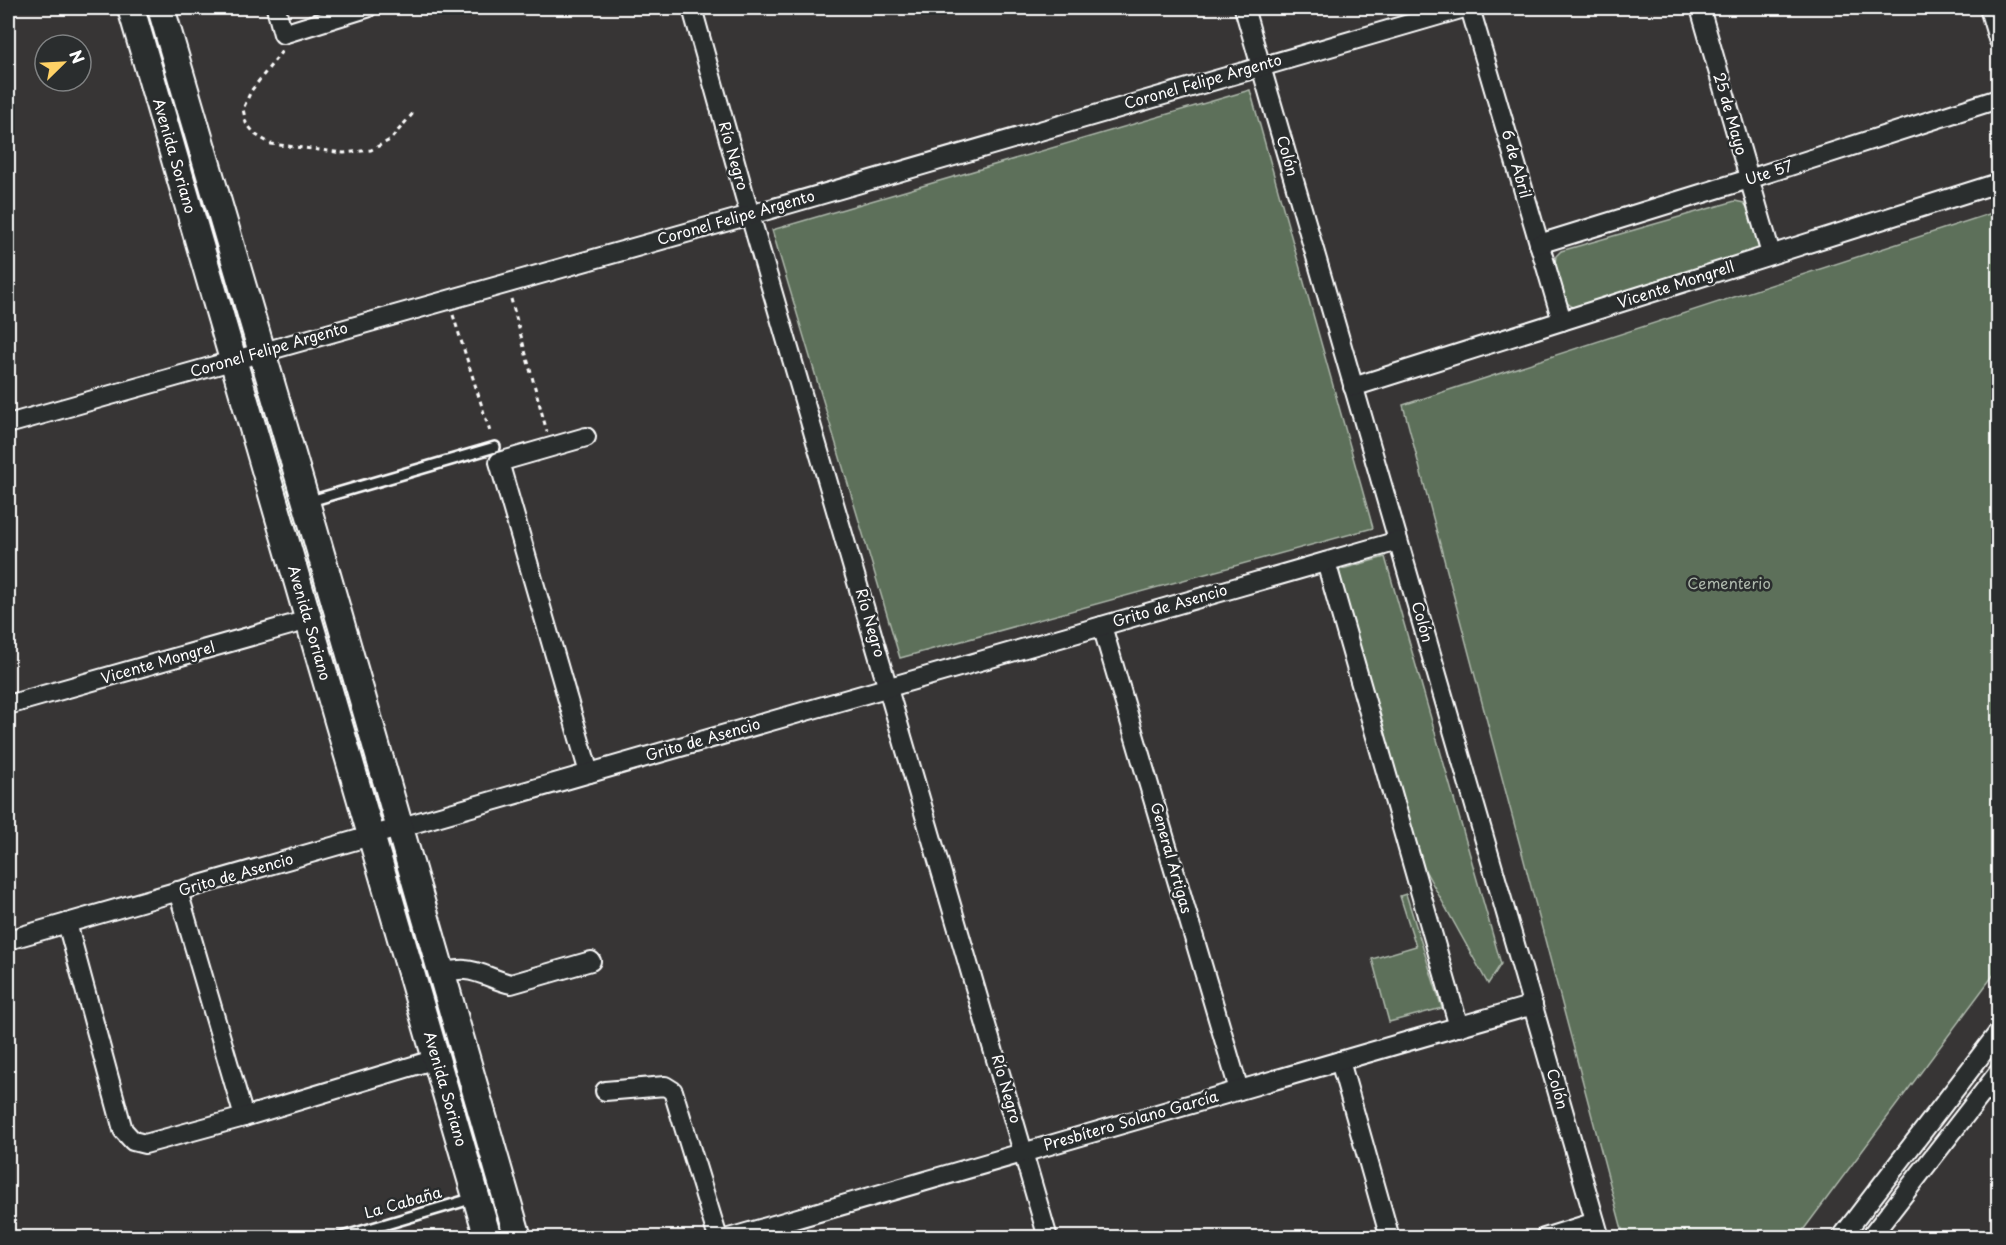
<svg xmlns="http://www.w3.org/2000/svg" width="2006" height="1245" font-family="'Playpen Sans',sans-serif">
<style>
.green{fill:#5d705a;stroke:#aeb8ac;stroke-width:1.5}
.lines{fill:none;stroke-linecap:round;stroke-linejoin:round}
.lane-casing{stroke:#fff;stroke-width:14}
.street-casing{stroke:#fff;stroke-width:22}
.secondary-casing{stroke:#fff;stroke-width:30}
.path{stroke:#fff;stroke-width:3;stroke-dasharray:4.5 4.5;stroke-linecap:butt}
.lane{stroke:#2a2d2e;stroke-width:9}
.street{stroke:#2a2d2e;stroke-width:18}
.secondary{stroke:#2a2d2e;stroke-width:26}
.labels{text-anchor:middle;stroke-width:5;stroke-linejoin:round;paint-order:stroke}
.street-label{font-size:15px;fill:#fff;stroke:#2a2d2e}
.park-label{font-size:15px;fill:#aeb8ac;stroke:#2a2d2e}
</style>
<rect width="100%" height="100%" fill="#373535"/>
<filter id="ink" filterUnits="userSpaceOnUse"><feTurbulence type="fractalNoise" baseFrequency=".0167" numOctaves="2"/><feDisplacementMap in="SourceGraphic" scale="12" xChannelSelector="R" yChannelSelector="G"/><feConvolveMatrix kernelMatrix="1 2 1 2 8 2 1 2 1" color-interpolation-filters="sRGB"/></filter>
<g filter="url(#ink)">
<!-- green -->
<g class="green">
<polygon points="142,8 154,8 250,344 240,347"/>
<polygon points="1250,90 1373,528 900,658 772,230"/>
<path d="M 1735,201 L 1744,203 C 1753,214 1761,238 1758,252 L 1574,308 L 1566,302 L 1555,263 L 1556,256 L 1561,251 Z"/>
<polygon points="1998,211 1998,969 1798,1237 1624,1237 1403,405"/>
<polygon points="263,389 382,806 373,808 254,391"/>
<polygon points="1385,557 1501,964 1488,984 1421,863 1335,571"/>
<polygon points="398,850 508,1237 497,1237 388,853"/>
<polygon points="1406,894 1442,1008 1389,1022 1372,959 1416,946 1400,896"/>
</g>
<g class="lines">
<!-- lane casing -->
<g class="lane-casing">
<g id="lane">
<polyline points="307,502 495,447"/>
<polyline points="339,1238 474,1198"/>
</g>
</g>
<!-- street casing -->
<g class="street-casing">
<g id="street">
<polyline points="276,8 283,34 367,8"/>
<polyline points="692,8 750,215 1048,1238"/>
<polyline points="1244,8 1600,1238"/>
<polyline points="1470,8 1562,321"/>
<polyline points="1700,8 1771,254"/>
<polyline points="1989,8 1998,39"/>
<polyline points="1539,244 1749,179 1998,99"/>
<polyline points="1353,387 1998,183"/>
<polyline points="8,424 750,215 1464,8"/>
<polyline points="586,437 499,462 589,773"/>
<polyline points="1326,562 1459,1027"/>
<polyline points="1102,626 1239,1090"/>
<polyline points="8,705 308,620"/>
<polyline points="178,891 244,1117"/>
<polyline points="67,923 123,1130 133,1141 145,1144 244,1117 436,1059"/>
<polyline points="8,940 1398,541"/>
<path d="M 441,973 C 449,972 457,969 465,970 C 481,971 495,981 511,984 L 591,961"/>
<polyline points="1340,1061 1390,1238"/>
<polyline points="605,1091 665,1086 673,1091 718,1238"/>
<polyline points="729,1238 1533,1005"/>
<polyline points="1544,1238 1595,1222"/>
<polyline points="1841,1238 1998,1033"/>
<polyline points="1870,1238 1998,1073"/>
</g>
</g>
<!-- secondary casing -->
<g class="secondary-casing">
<g id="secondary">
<polyline points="131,8 488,1238"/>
<polyline points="161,8 306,502 518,1238"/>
</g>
</g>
<!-- path -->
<g class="path">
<polyline points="282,51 251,91 243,109 246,123 256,135 271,144 344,153 371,150 390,140 415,111"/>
<polyline points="511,299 547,432"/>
<polyline points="453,315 491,435"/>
</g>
<!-- lane -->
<use href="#lane" class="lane"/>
<!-- street -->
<use href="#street" class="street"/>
<!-- secondary -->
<use href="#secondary" class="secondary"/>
</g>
</g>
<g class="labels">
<!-- street labels -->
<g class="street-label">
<text transform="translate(1203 82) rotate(-16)" y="5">Coronel Felipe Argento</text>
<text transform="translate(1730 114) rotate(74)" y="5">25 de Mayo</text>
<text transform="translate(174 156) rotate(74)" y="5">Avenida Soriano</text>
<text transform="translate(733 156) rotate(74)" y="5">Río Negro</text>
<text transform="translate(1287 156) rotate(74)" y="5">Colón</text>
<text transform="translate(1516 164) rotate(74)" y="5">6 de Abril</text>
<text transform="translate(1769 173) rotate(-18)" y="5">Ute 57</text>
<text transform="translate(736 218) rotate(-16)" y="5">Coronel Felipe Argento</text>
<text transform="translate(1676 285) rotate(-18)" y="5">Vicente Mongrell</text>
<text transform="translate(269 350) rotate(-16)" y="5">Coronel Felipe Argento</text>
<text transform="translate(1170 606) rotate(-16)" y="5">Grito de Asencio</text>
<text transform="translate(1422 622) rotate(74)" y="5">Colón</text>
<text transform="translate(309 623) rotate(74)" y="5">Avenida Soriano</text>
<text transform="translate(870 623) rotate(74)" y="5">Río Negro</text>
<text transform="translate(158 663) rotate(-16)" y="5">Vicente Mongrel</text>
<text transform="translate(703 740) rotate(-16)" y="5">Grito de Asencio</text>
<text transform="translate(1171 858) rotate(74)" y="5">General Artigas</text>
<text transform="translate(236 875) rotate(-16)" y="5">Grito de Asencio</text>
<text transform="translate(445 1089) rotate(74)" y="5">Avenida Soriano</text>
<text transform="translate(1006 1089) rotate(74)" y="5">Río Negro</text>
<text transform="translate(1557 1089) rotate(74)" y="5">Colón</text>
<text transform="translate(1131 1121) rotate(-16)" y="5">Presbítero Solano García</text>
<text transform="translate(403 1203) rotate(-16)" y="5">La Cabaña</text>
</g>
<!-- park labels -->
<g class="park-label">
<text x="1729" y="589">Cementerio</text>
</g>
</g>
<!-- margin -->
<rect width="2006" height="1245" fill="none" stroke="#2a2d2e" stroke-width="30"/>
<rect x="15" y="15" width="1976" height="1215" fill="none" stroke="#fff" stroke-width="2" filter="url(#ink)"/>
<!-- north arrow -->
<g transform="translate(63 63) rotate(66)"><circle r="28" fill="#2a2d2e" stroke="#7f8182" stroke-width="1.5"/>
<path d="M0-4.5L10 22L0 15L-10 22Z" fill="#ffd166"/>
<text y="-9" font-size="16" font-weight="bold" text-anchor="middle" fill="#ffffff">N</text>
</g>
</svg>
